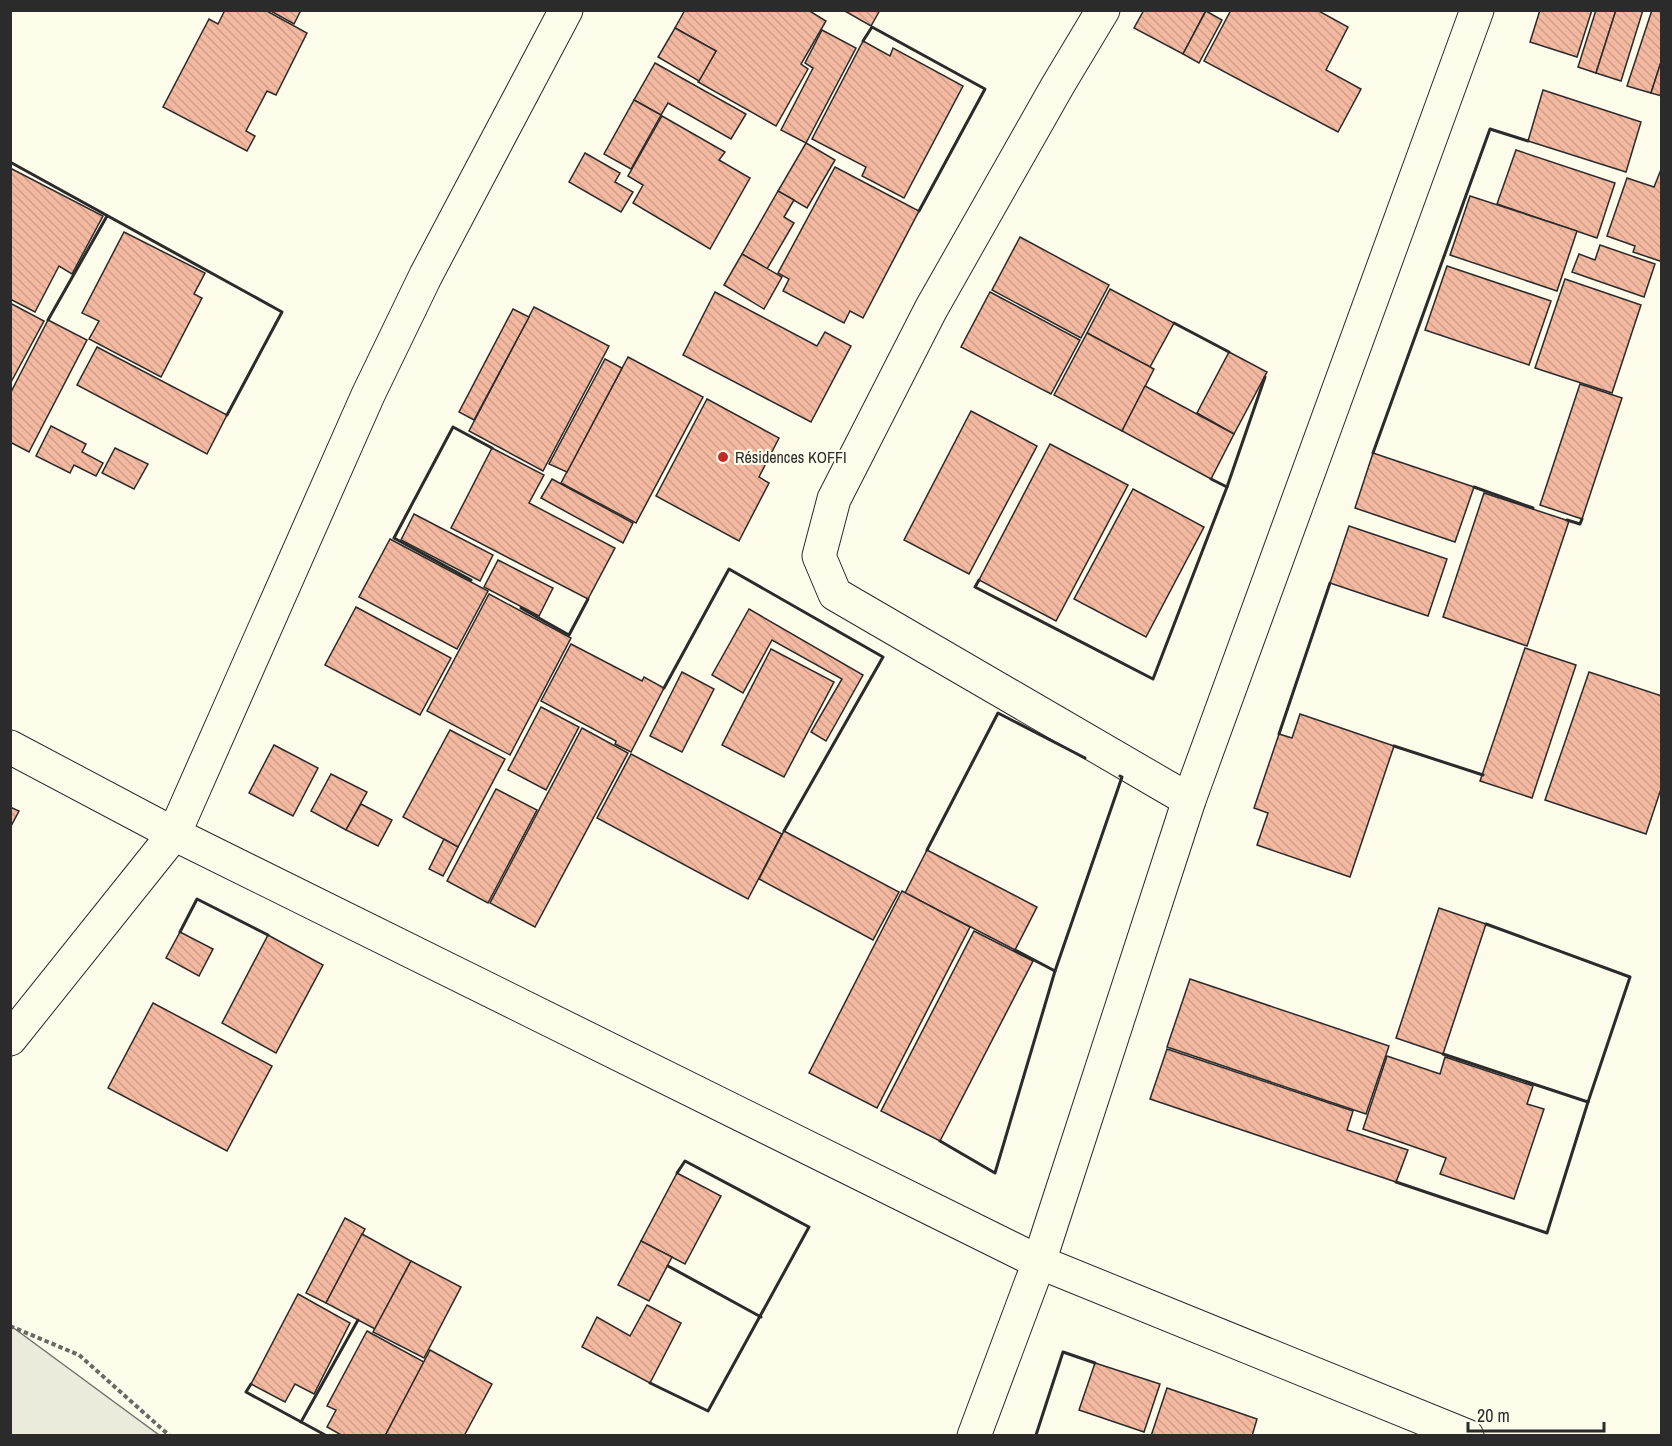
<svg xmlns="http://www.w3.org/2000/svg" width="1672" height="1446" font-family="'Archivo Narrow',sans-serif">
<style>
.grass{fill:#ecebdb;stroke:#74746e;stroke-width:1.5}
.building{fill:url(#building-back-hatch);stroke:#2b2b2b;stroke-width:1.5}
.lines{fill:none;stroke-linecap:round;stroke-linejoin:round}
.street-casing{stroke:#2b2b2b;stroke-width:35}
.path{stroke:#6a6964;stroke-width:4;stroke-dasharray:4.5 3;stroke-linecap:butt}
.street{stroke:#fdfbea;stroke-width:33}
.wall{stroke:#2b2b2b;stroke-width:3}
.poi-dot{fill:#c62828;stroke:#fdfbea;stroke-width:2}
.labels{text-anchor:middle;stroke-width:4.5;stroke-linejoin:round;paint-order:stroke}
.poi-label{font-size:16px;fill:#2b2b2b;stroke:#fdfbea;text-anchor:start}
</style>
<defs>
<pattern id="building-back-hatch" width="6" height="6" patternUnits="userSpaceOnUse" patternTransform="scale(1.5)"><rect width="6" height="6" fill="#f2b8a0"/><path d="M-1 5l2 2M0 0l6 6M5-1l2 2" fill="none" stroke="#d09e8a"/></pattern>
</defs>
<rect width="100%" height="100%" fill="#fdfbea"/>
<!-- grass -->
<polygon class="grass" points="11,1326 159,1435 11,1435"/>
<!-- building -->
<g class="building">
<polygon points="225,10 265,10 307,33 276,95 267,91 246,131 255,136 247,151 163,107 209,19 218,24"/>
<polygon points="269,10 301,10 294,24"/>
<polygon points="685,10 808,10 826,21 801,64 808,69 776,126 698,82 716,51 675,28"/>
<polygon points="843,10 880,10 871,26"/>
<polygon points="1144,10 1206,10 1183,54 1134,28"/>
<polygon points="1231,10 1317,10 1348,27 1326,70 1361,89 1338,132 1204,61"/>
<polygon points="1540,10 1592,10 1577,57 1530,42"/>
<polygon points="1596,10 1616,10 1596,73 1578,67"/>
<polygon points="1616,10 1643,10 1621,81 1596,73"/>
<polygon points="1652,10 1662,10 1662,59 1651,93 1627,86"/>
<polygon points="1206,11 1222,20 1199,63 1183,54"/>
<polygon points="675,28 716,51 699,81 658,57"/>
<polygon points="822,30 856,48 806,143 781,130 813,68 805,63"/>
<polygon points="863,41 890,56 893,48 963,86 904,198 862,176 866,167 812,139"/>
<polygon points="1662,59 1662,96 1651,93"/>
<polygon points="655,63 746,114 731,139 668,103 661,115 634,100"/>
<polygon points="1543,90 1641,122 1626,172 1528,141"/>
<polygon points="634,100 661,115 631,169 604,154"/>
<polygon points="662,116 725,152 719,160 750,178 710,249 633,203 643,185 628,176"/>
<polygon points="806,143 835,160 807,208 778,191"/>
<polygon points="1516,150 1615,183 1597,238 1497,204"/>
<polygon points="585,153 620,173 615,182 633,192 621,212 569,182"/>
<polygon points="835,167 919,211 863,318 850,311 844,323 783,291 789,279 778,273"/>
<polygon points="1662,167 1662,257 1660,261 1633,252 1635,246 1607,236 1627,178 1654,187"/>
<polygon points="10,168 103,216 72,274 59,266 35,312 10,299"/>
<polygon points="778,191 794,200 784,217 794,223 767,269 742,254"/>
<polygon points="1470,196 1577,231 1557,291 1450,255"/>
<polygon points="124,232 205,273 194,294 202,298 161,377 89,339 99,321 82,313"/>
<polygon points="1020,237 1109,285 1081,338 992,290"/>
<polygon points="1600,245 1655,264 1644,297 1572,272 1579,254 1595,260"/>
<polygon points="742,254 782,277 764,309 724,285"/>
<polygon points="1447,266 1551,301 1529,365 1425,330"/>
<polygon points="1565,279 1641,305 1612,393 1535,368"/>
<polygon points="1110,289 1174,323 1150,367 1087,333"/>
<polygon points="715,292 817,346 825,332 851,346 811,422 683,355"/>
<polygon points="990,292 1080,340 1051,394 961,347"/>
<polygon points="10,303 44,321 10,384"/>
<polygon points="534,307 609,346 543,471 469,431"/>
<polygon points="513,309 529,317 474,420 459,412"/>
<polygon points="48,320 87,340 29,452 10,442 10,394"/>
<polygon points="1087,333 1154,369 1122,431 1054,395"/>
<polygon points="97,347 227,415 207,454 77,385"/>
<polygon points="1229,352 1267,372 1234,434 1197,413"/>
<polygon points="628,357 703,397 636,523 561,483"/>
<polygon points="605,359 622,368 567,472 549,464"/>
<polygon points="1580,384 1622,398 1582,519 1540,505"/>
<polygon points="1145,386 1234,434 1211,479 1122,431"/>
<polygon points="707,399 779,438 759,477 769,483 739,541 656,496"/>
<polygon points="971,411 1037,446 969,574 904,540"/>
<polygon points="51,426 86,444 82,452 103,463 96,476 74,465 70,473 36,456"/>
<polygon points="1050,444 1128,485 1056,621 979,580"/>
<polygon points="115,448 148,464 134,489 102,473"/>
<polygon points="492,448 544,475 529,503 615,548 588,599 451,528"/>
<polygon points="1373,453 1474,487 1455,542 1355,508"/>
<polygon points="552,479 633,523 623,543 541,498"/>
<polygon points="1133,489 1204,527 1146,637 1074,599"/>
<polygon points="1484,493 1569,521 1527,646 1443,617"/>
<polygon points="414,514 493,555 480,581 401,540"/>
<polygon points="1349,526 1447,559 1428,616 1330,583"/>
<polygon points="390,539 488,591 457,649 359,597"/>
<polygon points="498,560 553,588 539,616 484,587"/>
<polygon points="489,594 571,638 510,755 427,711"/>
<polygon points="356,607 451,658 420,715 325,665"/>
<polygon points="749,609 863,675 826,741 811,732 842,679 772,640 743,693 712,675"/>
<polygon points="571,644 642,681 644,677 664,688 631,752 615,744 616,741 541,701"/>
<polygon points="1525,648 1576,665 1532,798 1480,781"/>
<polygon points="771,649 834,682 784,777 722,745"/>
<polygon points="682,672 714,689 682,752 650,736"/>
<polygon points="1589,672 1662,696 1662,786 1646,834 1545,800"/>
<polygon points="541,707 579,727 546,790 508,770"/>
<polygon points="1300,714 1394,746 1350,877 1257,845 1268,813 1254,808 1279,734 1292,738"/>
<polygon points="582,728 628,753 535,927 490,903"/>
<polygon points="450,730 505,759 458,847 403,817"/>
<polygon points="274,745 318,768 293,816 249,793"/>
<polygon points="631,754 782,834 748,899 597,818"/>
<polygon points="331,774 367,792 346,830 311,811"/>
<polygon points="496,789 537,810 488,903 447,881"/>
<polygon points="361,804 392,820 378,846 346,830"/>
<polygon points="10,807 19,811 10,828"/>
<polygon points="784,831 899,892 873,940 759,879"/>
<polygon points="444,839 458,847 443,876 429,869"/>
<polygon points="927,850 1037,907 1015,950 905,893"/>
<polygon points="902,891 970,927 877,1108 809,1073"/>
<polygon points="1439,908 1486,924 1443,1054 1396,1038"/>
<polygon points="974,931 1033,961 940,1141 881,1111"/>
<polygon points="180,932 213,949 199,976 166,958"/>
<polygon points="268,935 323,965 276,1053 222,1023"/>
<polygon points="1190,979 1389,1046 1366,1114 1167,1047"/>
<polygon points="153,1003 272,1066 227,1151 108,1088"/>
<polygon points="1167,1049 1353,1111 1347,1130 1408,1150 1396,1182 1150,1099"/>
<polygon points="1387,1056 1440,1074 1445,1057 1533,1086 1527,1104 1544,1109 1514,1199 1440,1174 1446,1158 1363,1129"/>
<polygon points="677,1173 721,1196 685,1264 641,1241"/>
<polygon points="345,1218 365,1229 326,1303 306,1293"/>
<polygon points="362,1234 411,1261 375,1329 326,1303"/>
<polygon points="641,1241 672,1257 649,1301 618,1285"/>
<polygon points="411,1261 461,1287 424,1358 373,1332"/>
<polygon points="298,1294 350,1323 314,1394 295,1384 285,1402 251,1384"/>
<polygon points="647,1305 681,1323 650,1383 582,1347 597,1317 630,1336"/>
<polygon points="367,1331 424,1362 385,1436 343,1436 327,1427 336,1410 327,1406"/>
<polygon points="430,1350 492,1384 464,1436 385,1436"/>
<polygon points="1095,1363 1160,1384 1144,1432 1079,1410"/>
<polygon points="1167,1388 1257,1419 1252,1436 1151,1436"/>
</g>
<g class="lines">
<!-- street casing -->
<g class="street-casing">
<g id="street">
<polyline points="1103,10 1058,85 931,309 834,499 819,556 835,594 1189,800"/>
<polyline points="10,747 174,834 1039,1262 1467,1436"/>
<polyline points="10,1039 174,834 368,395 426,275 566,10"/>
<polyline points="974,1436 1039,1262 1189,800 1477,10"/>
</g>
</g>
<!-- path -->
<polyline class="path" points="10,1326 79,1355 170,1436"/>
<!-- street -->
<use href="#street" class="street"/>
<!-- wall -->
<g class="wall">
<polyline points="863,41 872,27 985,89 919,211"/>
<polyline points="10,162 282,312 227,415"/>
<polyline points="48,320 107,216"/>
<polyline points="1174,323 1229,352"/>
<polyline points="1373,453 1490,129 1528,141"/>
<polyline points="1211,479 1227,487 1265,377"/>
<polyline points="1474,487 1533,508"/>
<polyline points="1567,520 1580,524 1582,519"/>
<polyline points="471,580 394,538 453,427 492,448"/>
<polyline points="979,580 975,587 1153,679 1227,487"/>
<polyline points="521,608 569,635 588,599"/>
<polyline points="664,688 729,569 883,657 784,831"/>
<polyline points="1279,734 1330,583"/>
<polyline points="1394,746 1483,775"/>
<polyline points="927,850 998,713 1085,758"/>
<polyline points="180,932 197,899 268,935"/>
<polyline points="1015,950 1055,971 1122,777 1120,776"/>
<polyline points="1443,1054 1588,1102 1630,977 1486,924"/>
<polyline points="940,1141 995,1173 1055,971"/>
<polyline points="1396,1182 1547,1233 1588,1102"/>
<polyline points="668,1266 761,1317"/>
<polyline points="650,1383 708,1411 809,1227 685,1161 677,1173"/>
<polyline points="251,1384 246,1392 327,1436"/>
<polyline points="301,1422 358,1320"/>
<polyline points="1038,1436 1036,1435 1063,1352 1095,1363"/>
</g>
</g>
<!-- markers -->
<circle class="poi-dot" cx="723" cy="457" r="6"/>
<g class="labels">
<!-- poi labels -->
<g class="poi-label">
<text x="735" y="463">Résidences KOFFI</text>
</g>
</g>
<!-- border -->
<rect width="1672" height="1446" fill="none" stroke="#2b2b2b" stroke-width="24"/>
<!-- scale -->
<path d="M1468 1422v9h136v-9" fill="none" stroke="#2b2b2b" stroke-width="3"/>
<text x="1477" y="1422" font-size="18" fill="#2b2b2b" stroke="#fdfbea" stroke-width="4.5" paint-order="stroke">20 m</text>
</svg>
